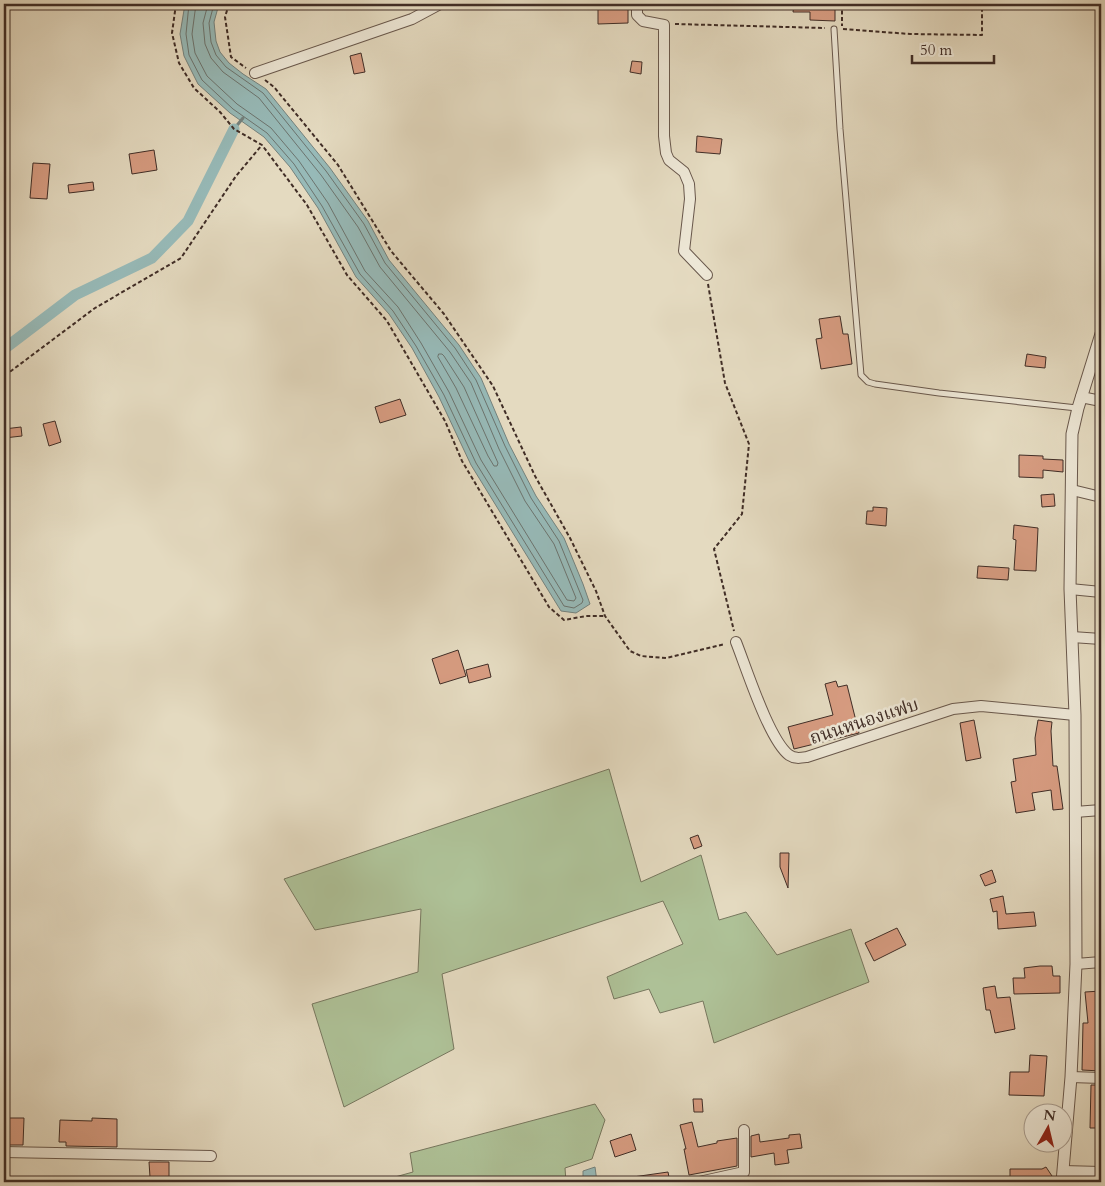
<svg xmlns="http://www.w3.org/2000/svg" width="1105" height="1186" font-family="Cardo,'Noto Serif Thai',serif">
<style>
.green{fill:#aec197;stroke:#77775e}
.water{fill:#97bab8;stroke:#74827e}
.lines{fill:none;stroke-linecap:round;stroke-linejoin:round}
.shore{stroke:#6c746f;stroke-width:1}
.stream{stroke:#74827e;stroke-width:3}
.canal{stroke:#97bab8;stroke-width:11}
.building{fill:#d79c81;stroke:#402d26}
.service-casing{stroke:#69584c;stroke-width:7}
.minor-casing{stroke:#69584c;stroke-width:12}
.tertiary-casing{stroke:#69584c;stroke-width:13}
.path{stroke:#402d26;stroke-width:2;stroke-dasharray:4 2.5;stroke-linecap:butt}
.service{stroke:#ede7d6;stroke-width:5}
.minor{stroke:#ede7d6;stroke-width:10}
.tertiary{stroke:#ede7d6;stroke-width:11}
.labels{text-anchor:middle;stroke-width:5;stroke-linejoin:round;paint-order:stroke}
.street-label{font-size:18px;fill:#402d26;stroke:#ede7d6}
</style>
<rect width="100%" height="100%" fill="#e4dac0"/>
<filter id="stains"><feTurbulence type="fractalNoise" baseFrequency=".004" numOctaves="4"/><feColorMatrix values="0 0 0 0 .2 0 0 0 0 .09 0 0 0 0 .02 0 0 0 .5 -.17"/></filter>
<radialGradient id="worn" r=".72"><stop offset=".6" stop-color="#630" stop-opacity="0"/><stop offset="1" stop-color="#630" stop-opacity=".3"/></radialGradient>
<!-- green -->
<g class="green">
<polygon points="609,769 641,882 701,855 719,920 746,912 777,955 851,929 869,982 714,1043 703,1001 660,1013 649,989 614,999 607,977 683,944 663,901 442,974 454,1049 344,1107 312,1004 418,972 421,909 315,930 284,879"/>
<polygon points="595,1104 605,1120 592,1159 565,1168 566,1182 377,1182 413,1172 410,1153"/>
</g>
<!-- water -->
<g class="water">
<polygon points="185,4 219,4 214,22 216,41 220,52 229,63 243,74 266,89 330,168 368,221 389,260 459,345 481,378 509,444 536,496 564,538 583,584 590,604 576,613 561,611 471,465 439,397 412,348 389,314 356,277 318,208 290,167 264,137 230,113 198,84 184,56 180,34"/>
<polygon points="595,1167 597,1182 583,1182 583,1171"/>
</g>
<g class="lines">
<!-- shore -->
<g class="shore">
<polyline points="189,4 186,34 189,55 202,80 233,109 267,133 294,164 322,206 360,274 393,311 416,346 444,395 476,463 564,606 574,608 582,603 583,600 559,541 531,498 505,446 476,380 455,348 385,263 364,224 326,171 263,93 226,67 216,55 211,42 209,23 214,4"/>
<polyline points="196,4 192,34 195,53 207,76 237,104 271,128 299,161 328,203 365,271 398,307 421,343 449,392 481,460 567,600 574,601 576,598 554,544 525,501 499,449 471,383 450,352 380,267 358,227 321,175 259,98 223,72 211,58 205,44 203,23 208,4"/>
<polygon points="439,354 442,354 444,356 464,387 498,463 497,466 494,466 488,456 456,388 438,357"/>
</g>
<!-- stream -->
<polyline class="stream" points="234,129 243,118"/>
<!-- canal -->
<polyline class="canal" points="4,349 75,295 152,258 188,221 234,129"/>
</g>
<!-- building -->
<g class="building">
<polygon points="794,4 835,4 835,21 810,20 810,12 793,12"/>
<polygon points="598,9 628,9 628,23 598,24"/>
<polygon points="361,53 365,72 354,74 350,56"/>
<polygon points="632,61 642,62 641,74 630,72"/>
<polygon points="697,136 722,139 720,154 696,152"/>
<polygon points="154,150 157,170 132,174 129,154"/>
<polygon points="33,163 50,164 47,199 30,198"/>
<polygon points="93,182 94,190 69,193 68,185"/>
<polygon points="840,316 843,334 848,334 852,364 821,369 816,339 822,338 819,319"/>
<polygon points="1027,354 1046,357 1045,368 1025,366"/>
<polygon points="400,399 406,415 380,423 375,407"/>
<polygon points="55,421 61,442 49,446 43,424"/>
<polygon points="21,427 22,436 4,438 4,429"/>
<polygon points="1019,455 1043,456 1043,459 1063,460 1063,472 1043,470 1043,478 1019,477"/>
<polygon points="1054,494 1055,506 1042,507 1041,495"/>
<polygon points="873,507 887,508 886,526 866,524 867,511 873,511"/>
<polygon points="1014,525 1038,528 1036,571 1014,570 1016,540 1013,539"/>
<polygon points="978,566 1009,568 1008,580 977,578"/>
<polygon points="458,650 466,676 440,684 432,659"/>
<polygon points="488,664 491,677 469,683 466,670"/>
<polygon points="836,681 838,687 847,685 859,733 794,749 788,727 833,715 825,684"/>
<polygon points="974,720 981,758 966,761 960,723"/>
<polygon points="1038,720 1052,722 1051,731 1053,766 1057,766 1063,809 1053,810 1051,790 1032,793 1035,810 1016,813 1011,782 1016,781 1013,759 1036,755 1035,738"/>
<polygon points="698,835 702,846 694,849 690,838"/>
<polygon points="780,853 789,853 788,888 780,867"/>
<polygon points="992,870 996,882 985,886 980,875"/>
<polygon points="1003,896 1006,914 1034,912 1036,926 998,929 997,911 993,912 990,899"/>
<polygon points="897,928 906,945 874,961 865,943"/>
<polygon points="1040,966 1052,966 1053,976 1060,976 1060,993 1014,994 1013,978 1025,978 1024,968"/>
<polygon points="995,986 997,998 1010,997 1015,1029 995,1033 990,1010 986,1010 983,988"/>
<polygon points="1101,991 1101,1071 1082,1070 1083,1023 1088,1023 1085,992"/>
<polygon points="1030,1055 1047,1056 1044,1096 1009,1095 1010,1072 1029,1072"/>
<polygon points="1091,1085 1101,1085 1101,1128 1090,1128"/>
<polygon points="693,1099 702,1099 703,1112 694,1112"/>
<polygon points="9,1118 24,1118 23,1145 8,1145"/>
<polygon points="92,1118 117,1119 117,1147 66,1146 66,1142 59,1142 60,1120 92,1121"/>
<polygon points="692,1122 698,1147 717,1143 717,1141 737,1138 737,1166 689,1175 684,1149 686,1149 680,1125"/>
<polygon points="631,1134 636,1150 615,1157 610,1141"/>
<polygon points="759,1134 760,1142 789,1138 789,1135 800,1134 802,1148 787,1150 789,1163 775,1165 774,1153 751,1157 751,1136"/>
<polygon points="149,1162 169,1162 169,1177 150,1177"/>
<polygon points="1046,1167 1052,1176 1042,1182 1010,1182 1010,1169 1042,1169"/>
<polygon points="668,1172 670,1182 633,1182 633,1177"/>
</g>
<g class="lines">
<!-- service casing -->
<g class="service-casing">
<polyline id="service" points="834,29 840,129 861,375 868,382 875,384 939,393 1077,408"/>
</g>
<!-- minor casing -->
<g class="minor-casing">
<g id="minor">
<polyline points="637,4 637,15 643,21 664,25 664,136 666,153 669,160 684,172 689,184 690,199 684,251 707,275"/>
<polyline points="255,73 412,19 440,4"/>
<polyline points="1081,397 1101,401"/>
<polyline points="1072,490 1101,497"/>
<polyline points="1070,589 1101,592"/>
<polyline points="1072,637 1101,639"/>
<path d="M 736,642 C 746,667 769,740 789,755 C 795,759 800,758 807,757 L 953,709 L 981,706 L 1075,715"/>
<polyline points="1075,812 1101,810"/>
<polyline points="1076,964 1101,962"/>
<polyline points="1071,1077 1101,1078"/>
<polyline points="4,1152 211,1156"/>
<polyline points="1063,1171 1101,1172"/>
<polyline points="699,1182 744,1172 744,1130"/>
</g>
</g>
<!-- tertiary casing -->
<g class="tertiary-casing">
<polyline id="tertiary" points="1062,1182 1071,1077 1076,964 1075,715 1070,589 1072,434 1078,408 1101,334"/>
</g>
<!-- path -->
<g class="path">
<polyline points="176,4 172,33 179,63 194,88 220,112 234,129 262,145 307,205 347,275 387,321 445,421 462,461 549,607 564,620 586,616 605,616"/>
<polyline points="229,4 225,17 231,57 246,68"/>
<polyline points="842,4 842,26"/>
<polyline points="675,24 825,28"/>
<polyline points="843,29 910,34 982,35 982,4"/>
<polyline points="265,80 274,87 338,165 391,251 444,314 493,386 535,476 570,538 596,591 605,616 630,651 641,656 666,658 725,644"/>
<polyline points="708,284 725,383 749,444 742,514 714,549 734,631"/>
<polyline points="4,374 11,371 95,308 181,258 236,176 262,145"/>
</g>
<!-- service -->
<use href="#service" class="service"/>
<!-- minor -->
<use href="#minor" class="minor"/>
<!-- tertiary -->
<use href="#tertiary" class="tertiary"/>
</g>
<g class="labels">
<!-- street labels -->
<g class="street-label">
<text transform="translate(864 721) rotate(-18)" y="6">ถนนหนองแฟบ</text>
</g>
</g>
<!-- margin -->
<rect width="1105" height="1186" fill="none" stroke="#e4dac0" stroke-width="20"/>
<rect x="5" y="5" width="1095" height="1176" fill="none" stroke="#402d26" stroke-width="2.5"/>
<rect x="10" y="10" width="1085" height="1166" fill="none" stroke="#402d26"/>
<!-- north arrow -->
<g transform="translate(1048 1128) rotate(8)"><circle r="24" fill="#ede7d6" stroke="#a89d90"/>
<path d="M0-4L9 19L0 12L-9 19Z" fill="#8f2418"/>
<text y="-8" font-size="14" font-weight="bold" text-anchor="middle" fill="#402d26">N</text>
</g>
<!-- scale -->
<path d="M912 55v8h82v-8" fill="none" stroke="#402d26" stroke-width="2.5"/>
<text x="920" y="55" font-size="15" fill="#402d26" stroke="#ede7d6" stroke-width="4" paint-order="stroke">50 m</text>
<rect width="100%" height="100%" filter="url(#stains)"/>
<rect width="100%" height="100%" fill="url(#worn)"/>
</svg>
